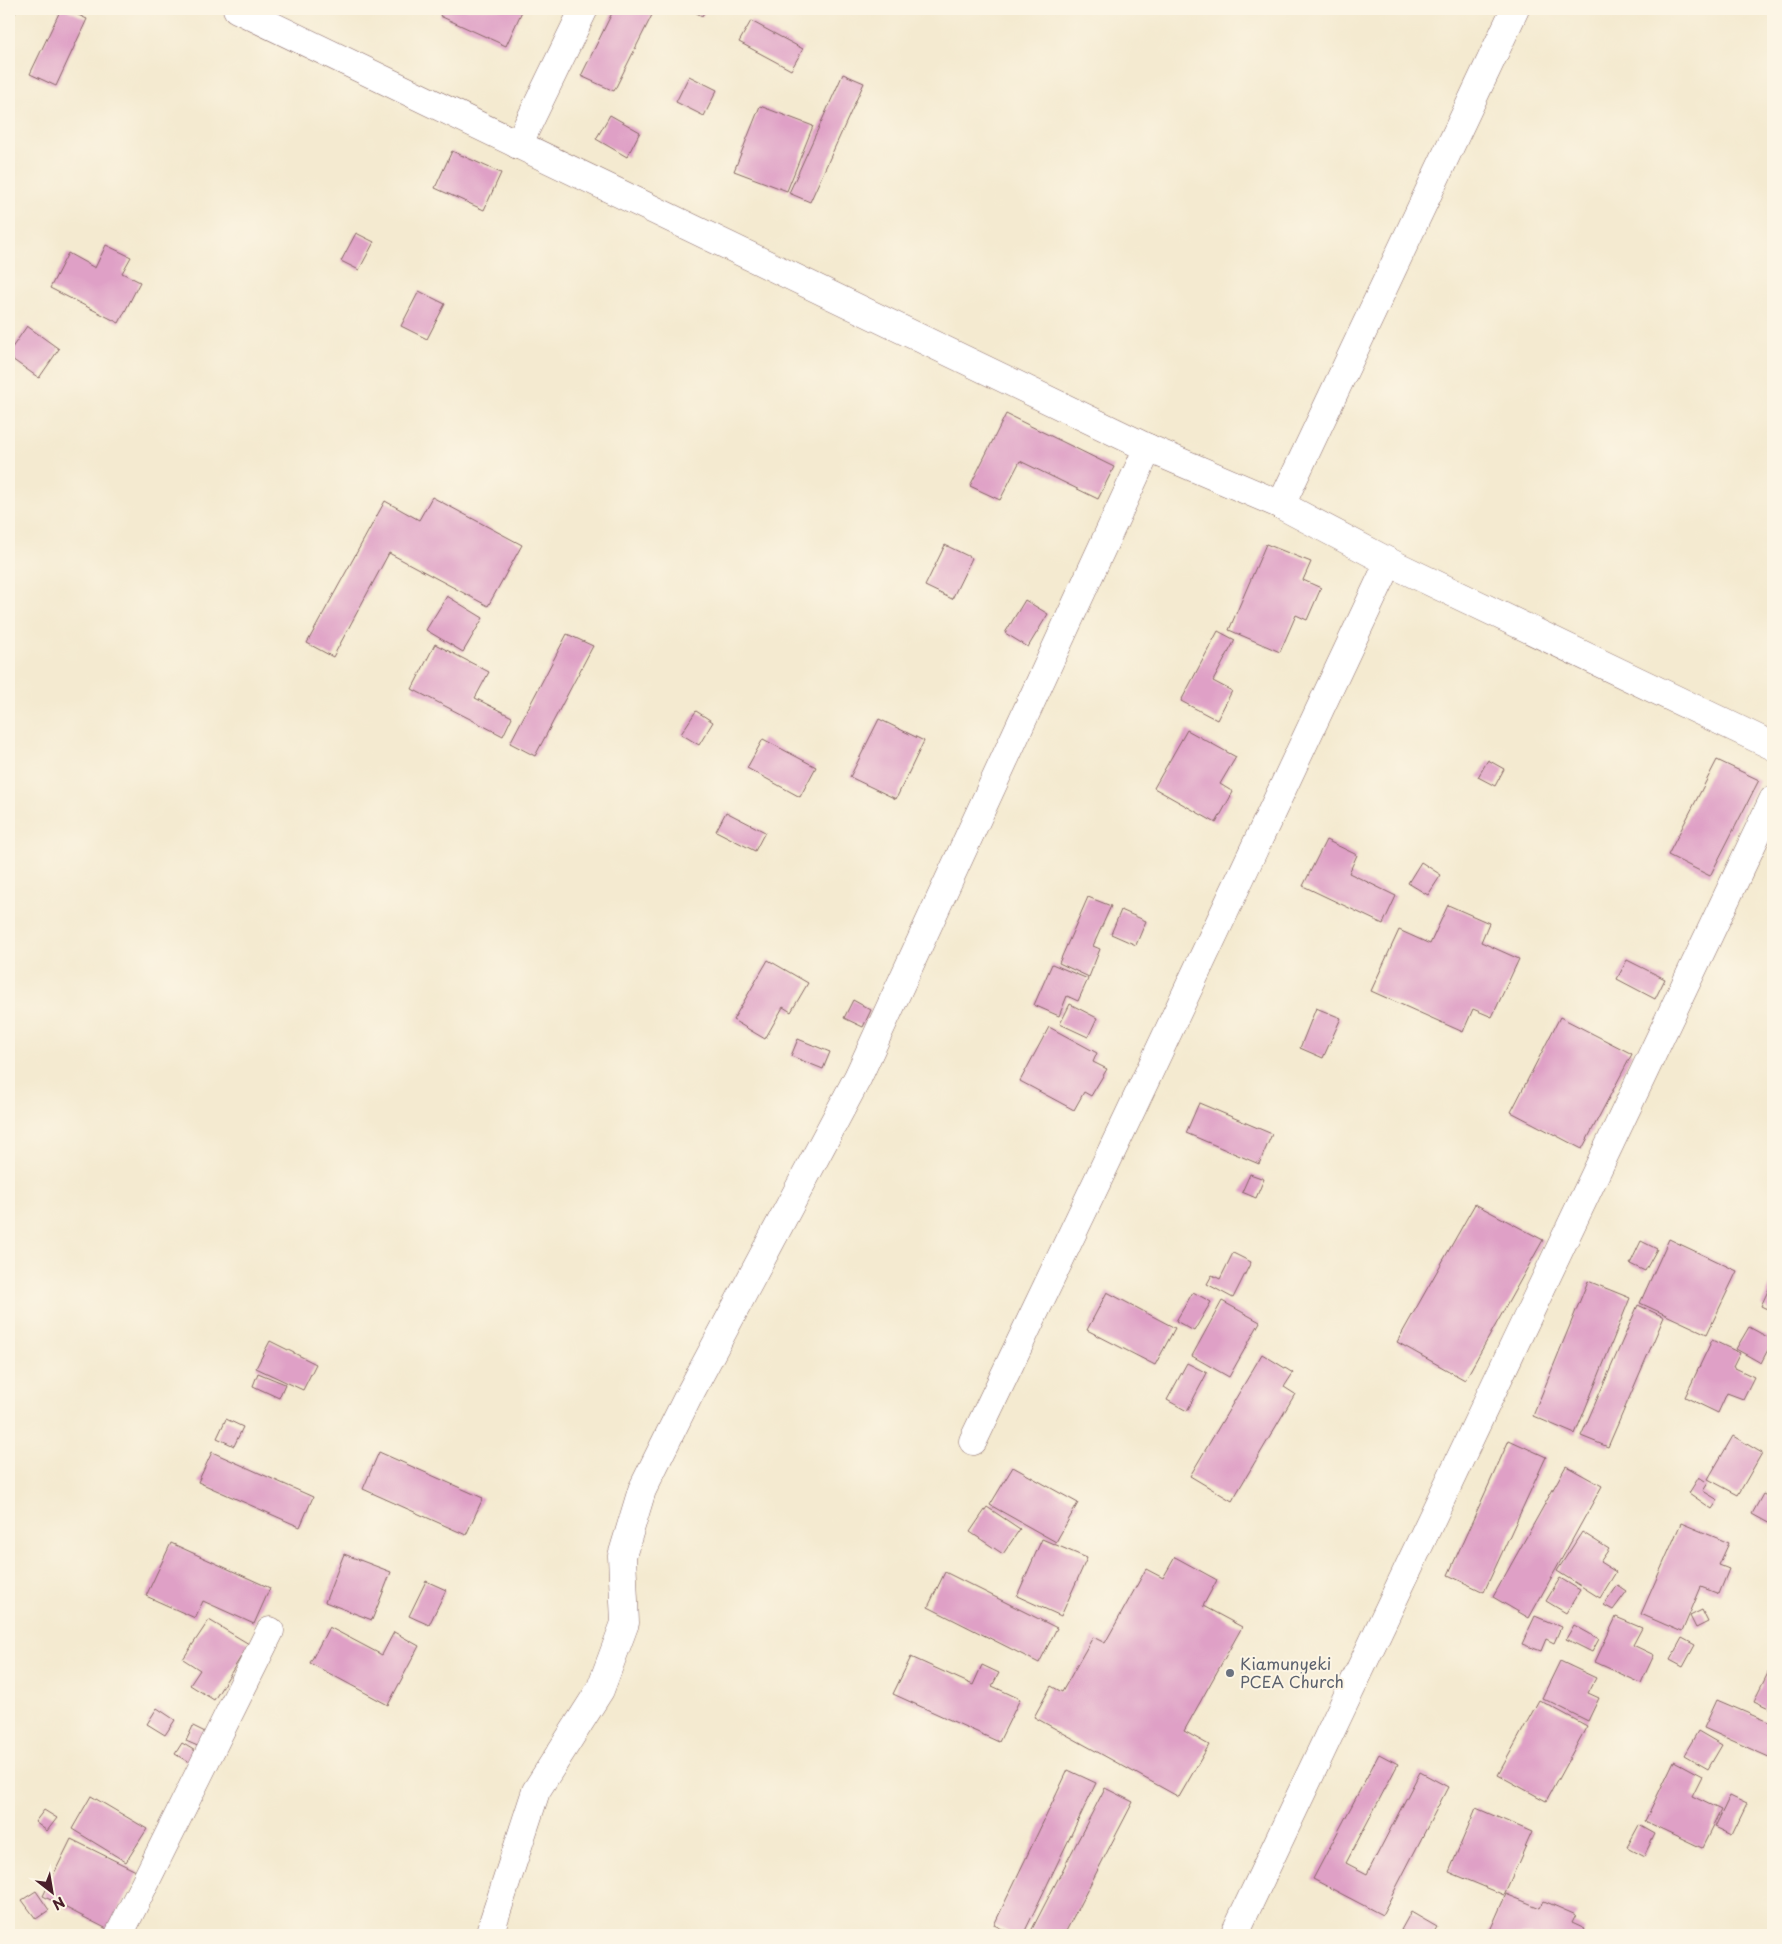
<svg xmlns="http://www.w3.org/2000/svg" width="1782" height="1944" font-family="'Playpen Sans',sans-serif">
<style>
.building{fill:#dfa0c6}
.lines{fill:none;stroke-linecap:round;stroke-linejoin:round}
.street-casing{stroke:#866665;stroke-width:29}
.street{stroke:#fff;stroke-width:28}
.worship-dot{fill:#6b7280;stroke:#fcf5e5;stroke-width:2}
.labels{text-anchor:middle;stroke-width:4;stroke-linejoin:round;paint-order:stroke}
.worship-label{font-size:16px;fill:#5b616d;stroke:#fcf5e5;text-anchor:start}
</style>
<rect width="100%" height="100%" fill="#fcf5e5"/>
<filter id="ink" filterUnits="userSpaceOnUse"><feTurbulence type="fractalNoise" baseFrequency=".02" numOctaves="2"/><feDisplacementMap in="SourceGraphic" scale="10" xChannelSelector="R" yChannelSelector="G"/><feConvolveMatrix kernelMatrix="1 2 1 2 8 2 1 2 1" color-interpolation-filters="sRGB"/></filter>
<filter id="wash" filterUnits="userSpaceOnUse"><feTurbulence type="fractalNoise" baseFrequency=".0096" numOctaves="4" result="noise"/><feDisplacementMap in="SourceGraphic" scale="20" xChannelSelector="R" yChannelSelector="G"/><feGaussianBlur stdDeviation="1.12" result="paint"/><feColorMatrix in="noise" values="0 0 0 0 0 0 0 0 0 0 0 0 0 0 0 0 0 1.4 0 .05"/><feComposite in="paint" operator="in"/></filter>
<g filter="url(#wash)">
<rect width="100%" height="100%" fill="#f4ead0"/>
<g id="blocks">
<!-- building -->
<g class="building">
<polygon points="9,9 17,9 9,25"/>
<polygon points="61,9 65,9 87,19 56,86 30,74"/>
<polygon points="443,9 523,9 506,46 440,16"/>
<polygon points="614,9 655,9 614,91 581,76"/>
<polygon points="689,9 706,9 702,16"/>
<polygon points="751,21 803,49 791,70 739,42"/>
<polygon points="843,74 864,83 810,202 789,193"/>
<polygon points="689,76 717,90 704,116 676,102"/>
<polygon points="760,106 813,126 787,191 734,171"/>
<polygon points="610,115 640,132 627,157 596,139"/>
<polygon points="452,151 501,173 484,210 435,188"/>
<polygon points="356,233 374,242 359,270 341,261"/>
<polygon points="106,245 131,257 122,273 140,282 119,323 50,288 68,253 95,268"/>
<polygon points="419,291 445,304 427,339 401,326"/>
<polygon points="27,326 59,349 39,378 9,357 9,352"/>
<polygon points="1006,414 1114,467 1098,499 1020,461 1000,500 970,486"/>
<polygon points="432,497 522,545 488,606 389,553 333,657 307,643 385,501 419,520"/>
<polygon points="1266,544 1311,562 1303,580 1321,588 1307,620 1296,615 1280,652 1229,630"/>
<polygon points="945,545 972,558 952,599 925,586"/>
<polygon points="447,596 483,618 463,652 426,630"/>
<polygon points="1025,600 1048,614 1028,647 1005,633"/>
<polygon points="1218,631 1235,640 1213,681 1232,691 1217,720 1181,701"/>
<polygon points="567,634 593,646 535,756 510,743"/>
<polygon points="435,644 489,672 475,698 512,717 503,736 412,689"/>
<polygon points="696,711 713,722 699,745 681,734"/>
<polygon points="879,719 924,741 896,799 850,777"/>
<polygon points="1187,730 1236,757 1220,784 1233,792 1216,823 1154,788"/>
<polygon points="763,739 816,767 800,797 747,768"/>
<polygon points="1488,760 1504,769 1495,786 1478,777"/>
<polygon points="1717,760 1759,780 1710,876 1668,855"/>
<polygon points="726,812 765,832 755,851 716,831"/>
<polygon points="1326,840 1357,855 1349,873 1396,896 1383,924 1303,886"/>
<polygon points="1421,862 1441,875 1428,895 1408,883"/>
<polygon points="1088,897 1111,906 1093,946 1100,949 1089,977 1059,963"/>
<polygon points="1448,905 1489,923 1481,942 1519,959 1492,1017 1473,1009 1463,1032 1371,991 1399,930 1430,944"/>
<polygon points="1121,910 1146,921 1136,945 1111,934"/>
<polygon points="768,960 808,983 791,1012 783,1007 765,1039 733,1020"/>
<polygon points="1627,960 1665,979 1655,999 1617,979"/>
<polygon points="1052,964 1088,979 1078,1001 1067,996 1059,1016 1034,1005"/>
<polygon points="853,1000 871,1010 863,1027 844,1018"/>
<polygon points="1070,1004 1097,1018 1088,1037 1060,1024"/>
<polygon points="1316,1008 1341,1018 1323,1058 1300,1048"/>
<polygon points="1560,1017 1632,1054 1582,1149 1511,1112"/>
<polygon points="1049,1027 1097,1053 1093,1062 1107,1069 1091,1096 1084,1092 1074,1110 1020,1081"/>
<polygon points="798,1039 830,1052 823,1069 791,1056"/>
<polygon points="1199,1103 1272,1134 1259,1164 1186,1133"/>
<polygon points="1250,1174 1264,1179 1256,1198 1242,1192"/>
<polygon points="1475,1204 1543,1240 1465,1380 1397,1342"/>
<polygon points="1669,1239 1737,1271 1707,1334 1640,1303"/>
<polygon points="1641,1241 1657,1249 1645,1271 1630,1264"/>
<polygon points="1233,1253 1251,1262 1233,1298 1207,1284 1212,1275 1220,1279"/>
<polygon points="1588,1281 1630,1298 1575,1434 1533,1416"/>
<polygon points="1772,1282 1773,1283 1773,1312 1761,1306"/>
<polygon points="1107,1292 1175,1328 1155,1365 1087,1330"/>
<polygon points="1193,1292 1211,1302 1194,1331 1176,1321"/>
<polygon points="1222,1301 1260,1322 1229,1377 1192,1356"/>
<polygon points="1638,1305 1664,1317 1608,1447 1581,1436"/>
<polygon points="1749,1327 1773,1340 1761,1363 1736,1349"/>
<polygon points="1712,1340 1740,1353 1733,1367 1754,1377 1743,1399 1727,1393 1718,1413 1685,1397"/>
<polygon points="270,1341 316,1364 303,1390 256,1368"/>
<polygon points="1262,1354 1293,1373 1284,1387 1295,1394 1232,1501 1190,1476"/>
<polygon points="1187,1363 1207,1373 1187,1411 1167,1400"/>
<polygon points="258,1373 285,1384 279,1398 253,1386"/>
<polygon points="226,1419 243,1427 234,1446 217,1438"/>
<polygon points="1733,1436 1762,1453 1738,1495 1708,1479"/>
<polygon points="1509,1440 1546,1457 1484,1592 1448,1575"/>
<polygon points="212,1452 313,1497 300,1527 198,1482"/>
<polygon points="379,1452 483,1498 466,1535 363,1489"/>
<polygon points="1566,1466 1602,1486 1529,1618 1493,1597"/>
<polygon points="1013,1467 1078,1503 1056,1542 990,1505"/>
<polygon points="1699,1477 1708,1483 1703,1491 1718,1500 1712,1509 1689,1493"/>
<polygon points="1763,1494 1773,1499 1772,1525 1752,1514"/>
<polygon points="987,1507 1020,1529 1003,1554 970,1532"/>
<polygon points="1681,1523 1729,1543 1719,1565 1729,1569 1719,1594 1701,1587 1682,1632 1641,1614"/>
<polygon points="1582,1532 1609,1549 1600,1562 1616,1572 1600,1598 1557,1571"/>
<polygon points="1042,1539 1087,1558 1061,1616 1017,1596"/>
<polygon points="171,1543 270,1588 254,1624 203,1601 195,1618 146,1596"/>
<polygon points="344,1554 391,1572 372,1620 325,1602"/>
<polygon points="1175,1557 1217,1580 1203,1606 1242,1627 1184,1731 1209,1745 1179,1797 1034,1717 1051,1686 1062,1692 1093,1637 1105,1643 1146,1569 1163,1578"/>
<polygon points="945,1572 1057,1628 1039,1663 928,1607"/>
<polygon points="1560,1578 1580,1590 1566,1613 1546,1601"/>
<polygon points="426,1581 446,1590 429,1625 409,1616"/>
<polygon points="1618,1585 1627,1591 1613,1610 1604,1605"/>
<polygon points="1702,1610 1708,1622 1696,1628 1690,1616"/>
<polygon points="1535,1616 1561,1627 1554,1643 1546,1639 1541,1651 1522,1644"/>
<polygon points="1616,1617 1642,1628 1633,1645 1654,1655 1641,1683 1595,1662"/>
<polygon points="209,1620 249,1644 214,1700 190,1685 200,1670 183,1659"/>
<polygon points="1574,1625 1599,1639 1592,1652 1566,1639"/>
<polygon points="329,1627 382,1655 394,1632 419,1646 388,1705 310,1663"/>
<polygon points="1682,1638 1695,1645 1683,1667 1670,1660"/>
<polygon points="911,1657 973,1685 982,1665 999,1673 992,1686 1020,1699 999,1742 893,1694"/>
<polygon points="1560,1661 1596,1678 1588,1693 1599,1698 1588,1721 1542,1698"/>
<polygon points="1773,1663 1773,1710 1754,1701"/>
<polygon points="1539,1700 1587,1726 1546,1801 1498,1775"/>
<polygon points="1717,1700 1773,1724 1773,1753 1771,1758 1704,1728"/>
<polygon points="157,1708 175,1720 165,1735 147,1724"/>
<polygon points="193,1726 207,1733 200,1747 186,1741"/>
<polygon points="1698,1731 1722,1745 1708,1769 1684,1755"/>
<polygon points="182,1743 197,1752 190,1763 175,1754"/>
<polygon points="1379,1754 1398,1764 1346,1863 1367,1874 1420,1772 1448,1787 1382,1915 1313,1879"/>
<polygon points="1674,1761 1702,1776 1692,1796 1721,1810 1702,1848 1645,1821"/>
<polygon points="1068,1770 1096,1783 1023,1935 1015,1935 994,1925"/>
<polygon points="1105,1788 1133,1802 1064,1935 1029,1935"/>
<polygon points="91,1796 147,1829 126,1862 72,1829"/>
<polygon points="1730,1796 1747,1804 1732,1835 1715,1827"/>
<polygon points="1476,1808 1532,1832 1504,1895 1449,1872"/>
<polygon points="44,1810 57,1818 47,1831 35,1822"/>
<polygon points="1639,1825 1655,1834 1644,1856 1627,1847"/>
<polygon points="71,1839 138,1872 109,1930 43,1896"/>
<polygon points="36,1891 49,1910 36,1919 22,1900"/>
<polygon points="1506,1894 1540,1908 1544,1901 1576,1915 1572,1923 1585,1929 1582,1935 1488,1935"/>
<polygon points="1411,1912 1437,1927 1432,1935 1410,1935 1401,1930"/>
</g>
</g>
</g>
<g filter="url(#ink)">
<use href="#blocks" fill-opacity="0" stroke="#866665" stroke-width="1"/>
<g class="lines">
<!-- street casing -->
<g class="street-casing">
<g id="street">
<polyline points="237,9 1148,448 1281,505 1389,562 1773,746"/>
<polyline points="518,145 584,9"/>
<polyline points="1281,505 1515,9"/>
<polyline points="973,1441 1128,1117 1389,562"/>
<polyline points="119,1935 270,1631"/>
<polyline points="489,1935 536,1791 600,1690 625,1623 622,1556 642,1490 687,1399 858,1077 1148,448"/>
<polyline points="1234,1935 1773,800"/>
</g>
</g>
<!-- street -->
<use href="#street" class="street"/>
</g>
</g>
<!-- markers -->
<circle class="worship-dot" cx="1230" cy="1673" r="5"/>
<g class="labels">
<!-- worship labels -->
<g class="worship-label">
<text x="1240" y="1670">Kiamunyeki<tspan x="1240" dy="18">PCEA Church</tspan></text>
</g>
</g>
<!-- margin -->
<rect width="1782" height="1944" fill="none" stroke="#fcf5e5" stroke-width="30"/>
<!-- north arrow -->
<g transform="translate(52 1892) rotate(149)" stroke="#fcf5e5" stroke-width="4" paint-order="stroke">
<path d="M0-4L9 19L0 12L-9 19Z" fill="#4a1f2b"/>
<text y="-8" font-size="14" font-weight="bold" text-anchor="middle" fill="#4a1f2b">N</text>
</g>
</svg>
